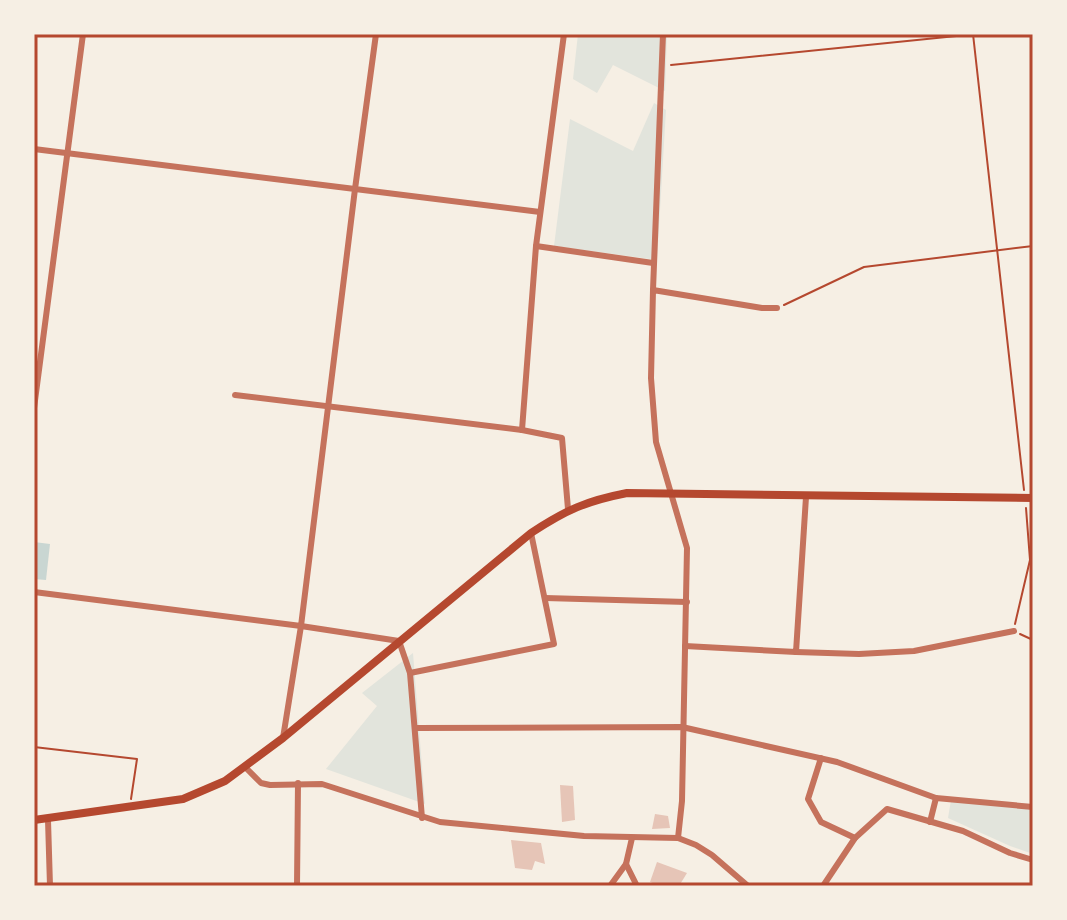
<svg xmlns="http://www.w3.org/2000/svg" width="1067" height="920" font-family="Ubuntu,sans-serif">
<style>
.green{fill:#e2e4dc}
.water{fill:#c9d6d2}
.building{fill:#e6c5b7}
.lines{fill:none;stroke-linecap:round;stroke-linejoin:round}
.path{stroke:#b5482f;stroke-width:2}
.minor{stroke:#c5725c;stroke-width:6}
.secondary{stroke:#b5482f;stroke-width:8}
.neatline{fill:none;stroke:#b5482f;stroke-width:3}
</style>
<rect width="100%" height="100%" fill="#f6efe4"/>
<!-- green -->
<g class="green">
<polygon points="578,34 667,34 665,91 613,65 597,93 573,79"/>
<polygon points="654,103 666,110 657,260 554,246 570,119 633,151"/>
<polygon points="413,653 425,804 326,769 377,706 362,693"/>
<polygon points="951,800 1033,807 1033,854 1010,846 948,818"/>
</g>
<!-- water -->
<polygon class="water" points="34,542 50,544 46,580 34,579"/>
<!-- building -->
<g class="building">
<polygon points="560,785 573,786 575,820 562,822"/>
<polygon points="655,814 668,816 670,828 652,829"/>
<polygon points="511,840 541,843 545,864 535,861 532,870 515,868"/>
<polygon points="657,862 687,873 679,886 661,886 650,882"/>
</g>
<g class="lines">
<!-- path -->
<g class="path">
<polyline points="973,34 1024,490"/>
<polyline points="671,65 976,34"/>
<polyline points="784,305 864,267 1033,246"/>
<polyline points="1015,624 1030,560 1026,508"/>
<polyline points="1020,634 1033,640"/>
<polyline points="34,747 137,759 131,799"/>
</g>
<!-- minor -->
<g class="minor">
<polyline points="376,34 355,189 540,212"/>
<polyline points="34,149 355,189 301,626 34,592"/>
<polyline points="536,246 653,263"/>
<polyline points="653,290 663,34"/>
<polyline points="235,395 522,430 562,438 568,509"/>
<polyline points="34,408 83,34"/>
<polyline points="522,430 536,246 564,34"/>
<polyline points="545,598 687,602"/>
<polyline points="685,646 796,652 806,497"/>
<polyline points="796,652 859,654 914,651 1014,631"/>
<polyline points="410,673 554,644 531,533"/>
<polyline points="416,728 682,727 837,762 936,798 1033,807"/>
<polyline points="283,738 301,626 399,641 410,673 422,818"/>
<polyline points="821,758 808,799 821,822 855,838"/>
<polyline points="245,767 261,783 270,785 322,784 440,822 584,836 678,838 696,845 712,855 748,886"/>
<polyline points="48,820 50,886"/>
<polyline points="930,822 936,798"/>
<polyline points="632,838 626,864 637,886"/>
<polyline points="678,838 682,801 687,548 656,442 651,378 653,290 762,308 777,308"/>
<polyline points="297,886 298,783"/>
<polyline points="610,886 626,864"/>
<polyline points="823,886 855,838 887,809 963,831 1010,853 1033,860"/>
</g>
<!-- secondary -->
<path class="secondary" d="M 34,820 L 183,799 L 225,781 L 283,738 L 531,533 C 566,510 586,501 627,493 L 1033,498"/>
</g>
<!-- border -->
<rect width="1067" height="920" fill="none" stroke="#f6efe4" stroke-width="72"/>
<rect x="36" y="36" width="995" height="848" class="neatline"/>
</svg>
